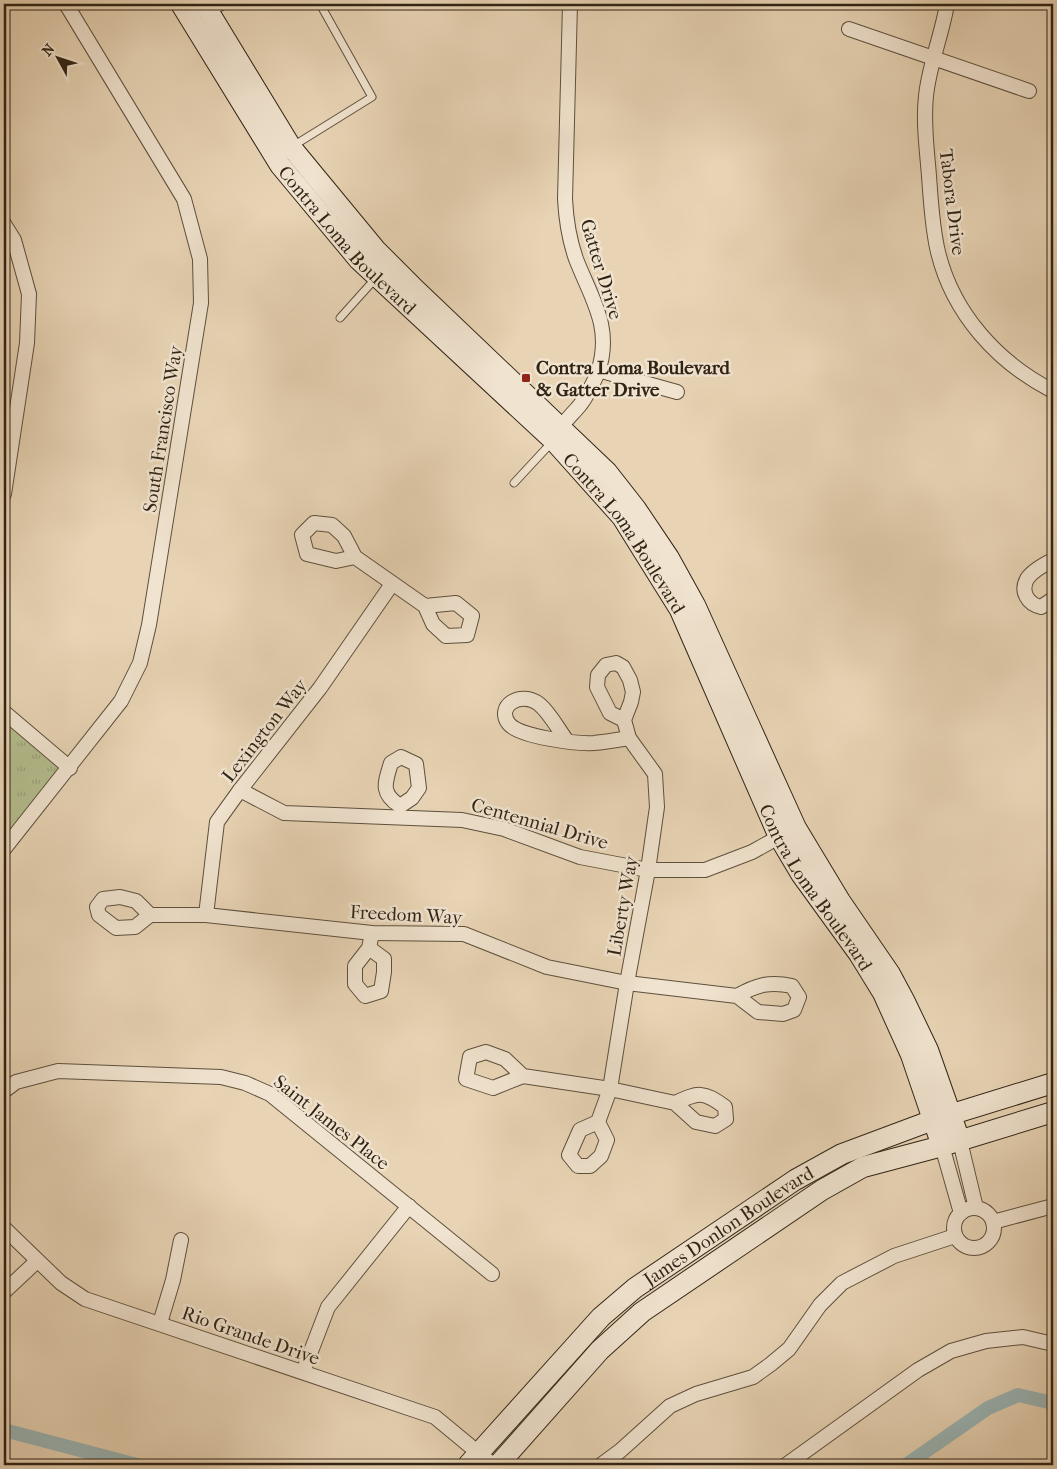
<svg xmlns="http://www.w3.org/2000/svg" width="1057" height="1469" font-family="'IM FELL French Canon',serif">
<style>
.grass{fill:url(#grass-tufts);stroke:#727052}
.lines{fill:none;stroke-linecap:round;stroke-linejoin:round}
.canal{stroke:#9ab6b7;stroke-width:14}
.lane-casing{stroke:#5e503d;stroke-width:9}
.street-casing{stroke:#5e503d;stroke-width:16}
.secondary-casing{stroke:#302415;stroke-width:22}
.lane{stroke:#f0e3cf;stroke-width:7}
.street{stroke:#f0e3cf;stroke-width:14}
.secondary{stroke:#f0e3cf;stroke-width:20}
.poi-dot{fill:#8f2418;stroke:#f0e3cf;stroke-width:2}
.labels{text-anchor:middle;stroke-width:5;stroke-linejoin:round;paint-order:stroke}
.street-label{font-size:19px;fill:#302415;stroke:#f0e3cf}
.poi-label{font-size:19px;font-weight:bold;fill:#302415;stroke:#f0e3cf;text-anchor:start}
</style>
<defs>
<pattern id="grass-tufts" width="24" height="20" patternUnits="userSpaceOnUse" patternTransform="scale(1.25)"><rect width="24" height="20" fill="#b4bd8e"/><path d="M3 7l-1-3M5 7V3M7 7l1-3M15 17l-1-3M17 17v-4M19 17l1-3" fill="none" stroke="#9ba27a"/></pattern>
</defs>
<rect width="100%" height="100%" fill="#e8d4b5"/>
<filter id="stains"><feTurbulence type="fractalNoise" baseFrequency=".004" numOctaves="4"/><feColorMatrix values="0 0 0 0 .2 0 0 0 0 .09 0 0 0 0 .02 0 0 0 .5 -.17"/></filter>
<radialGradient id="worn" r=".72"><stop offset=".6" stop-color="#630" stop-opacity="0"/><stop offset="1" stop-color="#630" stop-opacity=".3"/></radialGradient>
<!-- grass -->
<polygon class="grass" points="4,713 70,768 4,849"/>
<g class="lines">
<!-- canal -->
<g class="canal">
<polyline points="4,1430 137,1465"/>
<polyline points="906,1465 988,1408 1018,1395 1053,1403"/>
</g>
<!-- lane casing -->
<g class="lane-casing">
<g id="lane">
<polyline points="210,13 226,4"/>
<polyline points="293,146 372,97 320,4"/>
<polyline points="340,318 375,279"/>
<polyline points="514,483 553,441"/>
</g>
</g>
<!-- street casing -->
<g class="street-casing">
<g id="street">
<path d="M 947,4 C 942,35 929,65 926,96 C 923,123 927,150 929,176 C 931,202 932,227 938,252 C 953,314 998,363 1053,391"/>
<polyline points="849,29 1029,91"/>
<polyline points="4,224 14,240 29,294 27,343 4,494"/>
<polyline points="598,370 677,392"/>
<path d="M 556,435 C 562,423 571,416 580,405 C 587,396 593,384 598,372 C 613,327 591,298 576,259 C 569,239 566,219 565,199 L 570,4"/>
<polyline points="355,557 336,561 307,554 302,535 314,523 332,525 344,536 355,557 425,606 433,624 446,636 467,635 472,616 456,603 425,606"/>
<path d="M 1053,560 C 1045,564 1032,571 1027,579 C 1020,592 1028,604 1041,607 L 1053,599"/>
<polyline points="4,712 70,768"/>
<path d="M 567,741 C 558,729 550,713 539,704 C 521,690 495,706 509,724 C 520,737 577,744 594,743 C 606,742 617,740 629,738"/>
<path d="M 401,757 L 416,764 L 419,788 L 412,798 L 400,806 C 380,793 385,783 391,763 Z"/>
<polyline points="240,790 284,813 462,820 504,829 580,857 648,870 705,870 752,852 786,833"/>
<polyline points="4,849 121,701 140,663 149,625 201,303 200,259 184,199 66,4"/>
<path d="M 150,915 L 136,901 L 120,897 L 103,899 L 97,907 L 99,915 L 116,928 L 135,927 L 150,915 L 206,915 L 372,933 L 464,934 L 547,967 L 627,983 L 737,996 L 758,1012 L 783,1014 L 794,1010 L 799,997 L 792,986 C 770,981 756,985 737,996"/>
<polyline points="206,915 217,822 240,790 320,688 392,584"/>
<polyline points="369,948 384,959 384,972 381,991 365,996 355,984 355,966 369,948 372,933"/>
<path d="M 523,1076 L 505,1059 L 486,1052 L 470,1057 L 466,1079 L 493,1088 L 523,1076 L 610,1089 L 675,1103 L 696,1122 L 715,1126 L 726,1119 L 725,1107 C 703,1091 699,1092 675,1103"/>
<polyline points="4,1091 16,1082 58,1071 221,1077 245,1083 270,1094 492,1274"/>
<polyline points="598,1122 607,1140 601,1156 590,1166 578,1166 569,1155 580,1130 598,1122 610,1089 627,983 648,870 657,807 655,774 629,738 624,720 631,702 633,692 630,680 623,667 616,663 606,665 598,675 597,687 610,713 624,720"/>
<polyline points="960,1141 976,1208"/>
<polyline points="942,1146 961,1213"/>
<circle cx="974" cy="1228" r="20"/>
<polyline points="993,1222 1053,1206"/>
<polyline points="4,1228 61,1283 85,1299 435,1417 493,1465"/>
<polyline points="4,1292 37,1261"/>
<polyline points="160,1323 173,1280 181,1240"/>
<polyline points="303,1372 328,1307 409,1206"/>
<polyline points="601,1465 620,1451 670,1406 696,1394 753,1377 771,1364 789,1349 820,1305 842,1283 894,1256 955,1236"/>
<polyline points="786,1465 918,1370 951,1351 986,1341 1023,1337 1053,1344"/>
</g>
</g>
<!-- secondary casing -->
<g class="secondary-casing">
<g id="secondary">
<path id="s1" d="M 181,4 L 280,165 L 359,260 L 554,441 L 622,517 L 680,610 L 779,837 L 801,874 L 859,954 L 883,993 L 911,1055 L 942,1146"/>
<polyline points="204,4 291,147 376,250 416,290 607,472 636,509 669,558 695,605 796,828 840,901 890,974 905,1002 928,1050 960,1141"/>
<path id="s2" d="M 468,1465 L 601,1317 L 635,1288 L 795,1180 L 842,1154 L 933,1120 L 1053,1083"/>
<polyline points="498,1465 600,1350 642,1312 822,1190 863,1167 942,1146 1053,1112"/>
</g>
</g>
<!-- lane -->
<use href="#lane" class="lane"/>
<!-- street -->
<use href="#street" class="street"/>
<!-- secondary -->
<use href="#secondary" class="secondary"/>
</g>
<!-- markers -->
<rect class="poi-dot" x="521" y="373" width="10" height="10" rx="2.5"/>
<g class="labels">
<!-- street labels -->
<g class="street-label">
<text transform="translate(953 202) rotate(83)" y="7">Tabora Drive</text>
<text dy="7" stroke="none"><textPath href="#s1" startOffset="290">Contra Loma Boulevard</textPath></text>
<text transform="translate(602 269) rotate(73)" y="7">Gatter Drive</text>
<text transform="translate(162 429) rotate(-81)" y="7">South Francisco Way</text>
<text dy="7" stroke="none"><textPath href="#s1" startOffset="695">Contra Loma Boulevard</textPath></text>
<text transform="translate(264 730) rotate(-52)" y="7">Lexington Way</text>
<text transform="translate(540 823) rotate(16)" y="7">Centennial Drive</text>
<text dy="7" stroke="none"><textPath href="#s1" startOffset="1100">Contra Loma Boulevard</textPath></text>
<text transform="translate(622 906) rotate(-80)" y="7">Liberty Way</text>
<text transform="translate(406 914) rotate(3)" y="7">Freedom Way</text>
<text transform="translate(332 1122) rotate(38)" y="7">Saint James Place</text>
<text dy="7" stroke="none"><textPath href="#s2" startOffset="356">James Donlon Boulevard</textPath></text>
<text transform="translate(251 1335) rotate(19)" y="7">Rio Grande Drive</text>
</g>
<!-- poi labels -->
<g class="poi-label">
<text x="536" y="374">Contra Loma Boulevard<tspan x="536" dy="22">&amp; Gatter Drive</tspan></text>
</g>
</g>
<!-- margin -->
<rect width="1057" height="1469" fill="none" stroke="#e8d4b5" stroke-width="20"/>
<rect x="5" y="5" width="1047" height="1459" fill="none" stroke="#302415" stroke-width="2.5"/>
<rect x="10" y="10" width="1037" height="1449" fill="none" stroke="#302415"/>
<!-- north arrow -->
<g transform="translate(58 58) rotate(310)" stroke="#f0e3cf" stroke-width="4" paint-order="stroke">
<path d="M0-4L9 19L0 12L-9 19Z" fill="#302415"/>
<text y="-8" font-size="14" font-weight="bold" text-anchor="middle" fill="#302415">N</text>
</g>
<rect width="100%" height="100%" filter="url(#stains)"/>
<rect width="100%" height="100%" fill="url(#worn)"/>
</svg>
